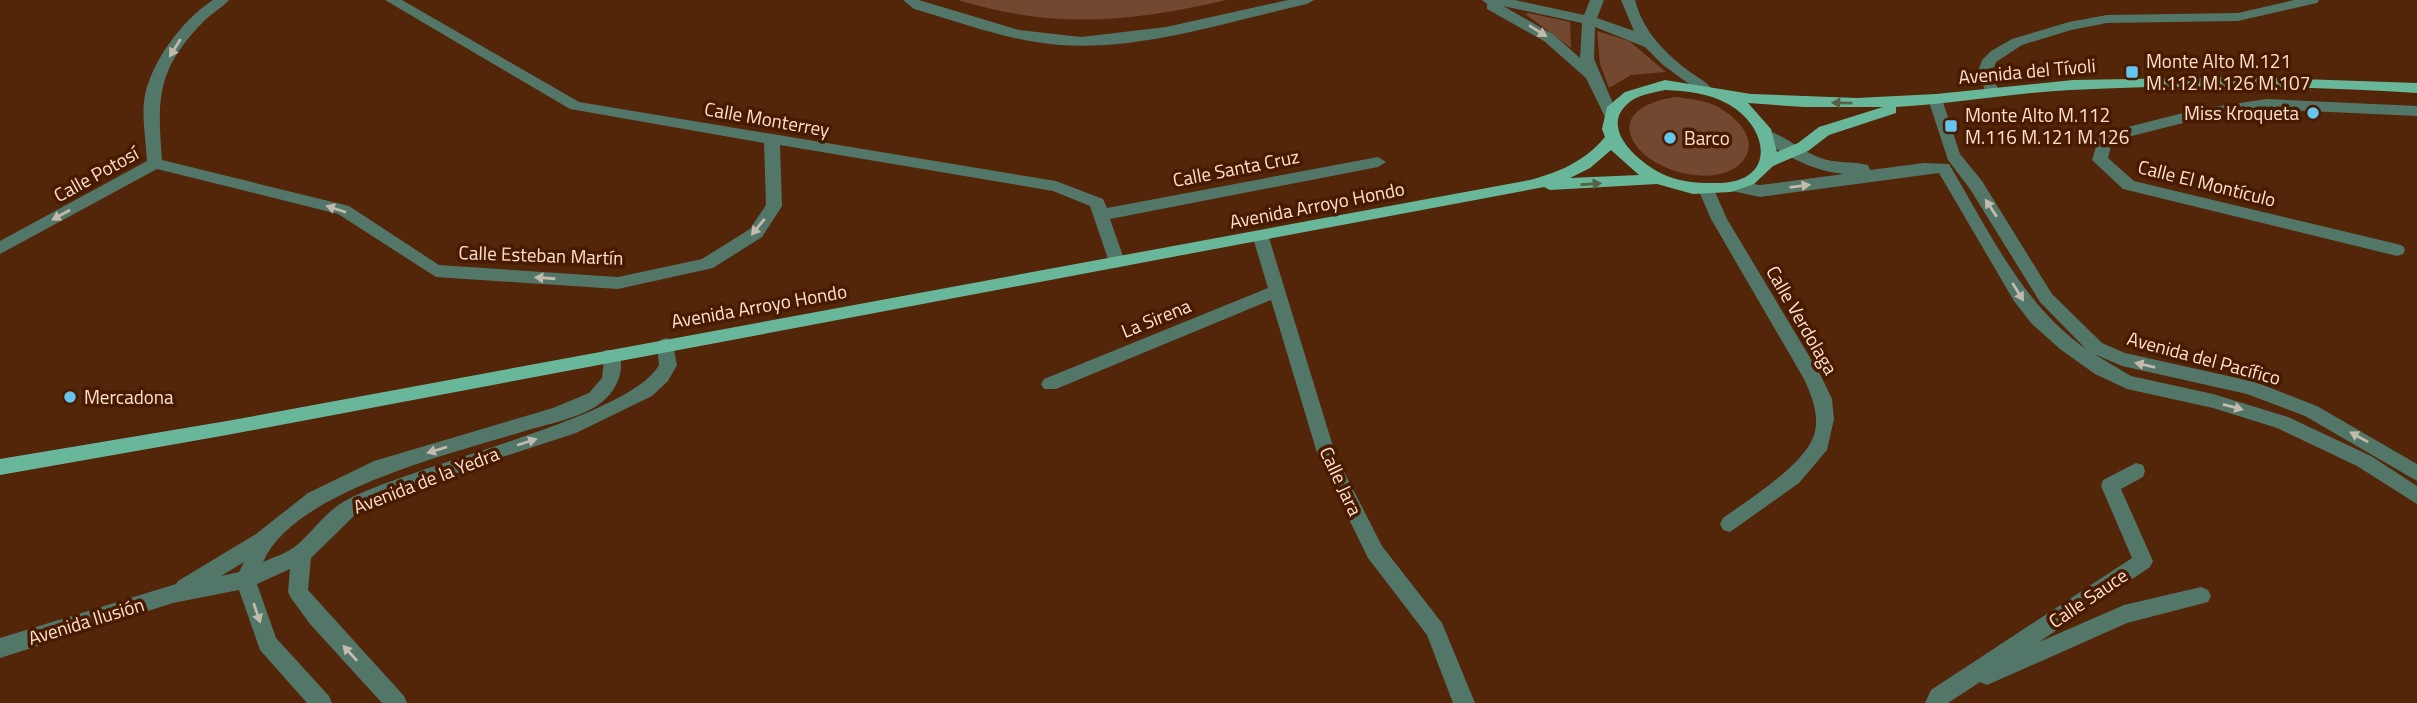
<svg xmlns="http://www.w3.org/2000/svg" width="2417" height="703" font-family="'Titillium Web',sans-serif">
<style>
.green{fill:#734831}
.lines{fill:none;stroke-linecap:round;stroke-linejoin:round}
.minor{fill:#527668;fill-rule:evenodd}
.major{fill:#69b79a;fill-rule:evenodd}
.oneway{fill:#c2baac}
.oneway2{fill:#576145}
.poi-dot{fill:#64c5ee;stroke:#481b00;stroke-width:2.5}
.labels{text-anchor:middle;stroke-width:7;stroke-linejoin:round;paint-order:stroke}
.poi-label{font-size:19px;fill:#fedfd0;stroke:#481b00;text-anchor:start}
.street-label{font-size:19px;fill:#fedfd0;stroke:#481b00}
</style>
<rect width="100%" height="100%" fill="#532509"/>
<!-- green -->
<g class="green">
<path d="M 958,0 L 1227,0 C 1129,22 1056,30 958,0 Z"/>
<polygon points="1529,13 1570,22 1571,48 1525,14"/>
<polygon points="1597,31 1629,41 1666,72 1631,75 1609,88 1600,64"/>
<path d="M 1677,97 C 1690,99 1702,100 1714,105 C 1734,114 1762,140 1742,162 C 1718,188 1659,173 1639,149 C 1612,116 1649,100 1677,97 Z"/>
</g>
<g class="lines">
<!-- minor -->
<g class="minor">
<path d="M 213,0 L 229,0 C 222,8 212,13 204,21 C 157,69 157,97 162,160 L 349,206 L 439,265 L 618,277 L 702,259 L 750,229 L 766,205 L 764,143 L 570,109 L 385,0 L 402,0 L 579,102 L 1056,181 L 1103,199 L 1107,208 L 1378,157 L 1386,162 L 1378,167 L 1110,219 L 1125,262 L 1117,268 L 1109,262 L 1090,206 L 1053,191 L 780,145 L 782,206 L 762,237 L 713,268 L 618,289 L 436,277 L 338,214 L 157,169 L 0,254 L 0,241 L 147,161 C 146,141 142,121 144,101 C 149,64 182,20 213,0 Z"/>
<path d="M 903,0 L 919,0 L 1019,30 L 1081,37 L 1166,27 L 1288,0 L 1314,0 L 1307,4 C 1227,22 1142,51 1059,45 C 1010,41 962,23 914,9 Z"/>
<path d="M 1482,0 L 1515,0 L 1584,15 L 1590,0 L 1604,0 L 1597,18 L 1634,31 L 1621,0 L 1635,0 C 1643,30 1662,50 1686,69 C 1695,76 1706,81 1712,89 L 1705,94 L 1700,92 L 1663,65 L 1645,47 L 1595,27 L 1594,59 L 1618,115 L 1611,120 L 1606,119 L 1586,78 L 1544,41 L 1487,9 L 1487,4 ZM 1503,6 L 1582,23 L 1580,58 L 1554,35 Z"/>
<polygon points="2294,0 2319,0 2317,3 2238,21 2107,23 2071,30 2022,45 1996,62 1991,75 2000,92 1993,97 1988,95 1977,75 1982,60 1991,51 2012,39 2069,22 2107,15 2238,13"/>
<path d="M 1935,94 L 1942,99 L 1960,154 L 1982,181 L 2052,294 L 2102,343 L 2125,353 L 2255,382 L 2317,406 L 2417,464 L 2417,481 L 2305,416 L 2247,394 L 2122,366 L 2094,354 L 2131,376 L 2213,394 L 2288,417 L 2371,456 L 2417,486 L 2417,504 L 2357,466 L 2277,428 L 2213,408 L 2127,389 L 2095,374 L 2060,349 L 2031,323 L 2014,301 L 1939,173 L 1760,197 L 1727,190 L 1725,186 L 1733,181 L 1760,185 L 1844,174 C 1813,171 1788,157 1763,140 L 1760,136 L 1768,131 C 1786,136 1801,151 1818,157 C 1835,164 1852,161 1868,165 L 1870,170 L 1924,163 L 1949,164 C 1989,231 2022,304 2086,349 L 2040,302 L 1970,189 L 1948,160 L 1928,99 Z"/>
<polygon points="2267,99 2417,106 2417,116 2267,109 2199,119 2112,141 2108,158 2134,181 2397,244 2403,246 2405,250 2403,254 2397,256 2123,189 2092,160 2100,134 2199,109"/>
<path d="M 1706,183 L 1712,185 L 1727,219 L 1821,376 L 1832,399 L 1834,419 L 1827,450 L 1799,483 L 1730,532 L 1723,530 L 1720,524 L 1723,518 C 1748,500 1797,469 1811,442 C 1822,422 1813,398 1804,379 L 1711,219 L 1698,189 Z"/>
<polygon points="1261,232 1269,238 1336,456 1382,546 1442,623 1475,703 1453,703 1427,635 1368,558 1318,456 1271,300 1056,389 1044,389 1041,384 1044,379 1268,288 1253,238"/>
<path d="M 666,338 L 672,340 L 677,365 L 668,381 L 652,396 L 576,433 L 472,467 L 356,514 L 311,558 L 308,590 L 404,696 L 407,703 L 382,703 L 310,624 L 291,598 L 288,592 L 290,569 L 257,584 L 276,638 L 329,696 L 332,703 L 307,703 L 260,650 L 239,590 L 173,603 L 0,658 L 0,638 L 176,584 L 178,581 L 256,534 L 308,493 L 374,461 L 553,408 L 589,393 L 602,378 L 605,350 L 617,350 C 627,368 617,390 602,402 C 586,416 549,424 528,430 C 457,452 294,490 263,562 C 274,557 288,553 297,545 C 312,532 326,512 343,502 C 408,465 629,419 659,365 L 657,345 L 660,340 ZM 244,562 L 239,572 L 221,576 Z"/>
<polygon points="2136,463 2143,465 2145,471 2143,477 2121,489 2153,561 2150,567 2039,642 2124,605 2201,587 2208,590 2211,596 2208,602 2127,623 1994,682 1987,685 1980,682 1948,703 1925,703 1931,690 2132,558 2101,486 2103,480"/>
</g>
<!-- major -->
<path class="major" d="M 2245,77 L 2417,83 L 2417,93 C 2302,86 2186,84 2071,90 C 2013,93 1955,104 1896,107 L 1896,113 L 1829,135 L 1808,151 L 1773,166 L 1754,184 L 1731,192 L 1693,194 L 1657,184 L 1550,190 L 1544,187 L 227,435 L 0,475 L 0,459 L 227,421 L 1530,180 C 1560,172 1585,161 1605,137 L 1602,129 L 1607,107 L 1625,92 L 1665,80 L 1751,94 L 1857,98 L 1936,94 L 2073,80 ZM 1665,90 C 1687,91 1708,93 1728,104 C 1768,126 1778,181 1720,183 C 1702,183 1684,183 1667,176 C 1639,164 1593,125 1634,99 C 1643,94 1656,92 1665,90 ZM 1748,103 L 1804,107 L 1883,107 L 1819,127 L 1798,143 L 1777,152 L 1771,129 ZM 1611,150 L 1639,175 L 1570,178 L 1590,168 Z"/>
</g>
<!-- one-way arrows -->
<defs><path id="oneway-solid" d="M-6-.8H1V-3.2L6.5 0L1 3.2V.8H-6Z" transform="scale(1.75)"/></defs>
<g class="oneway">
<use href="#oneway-solid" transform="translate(1538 31) rotate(32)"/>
<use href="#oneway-solid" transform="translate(175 48) rotate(122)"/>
<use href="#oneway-solid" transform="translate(1800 186) rotate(-7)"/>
<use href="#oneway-solid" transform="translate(1991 208) rotate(-123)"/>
<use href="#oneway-solid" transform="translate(336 209) rotate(-162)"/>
<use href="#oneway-solid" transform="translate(61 215) rotate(151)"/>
<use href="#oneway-solid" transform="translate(758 227) rotate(129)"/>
<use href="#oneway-solid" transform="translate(545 278) rotate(-176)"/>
<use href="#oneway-solid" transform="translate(2018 292) rotate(58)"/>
<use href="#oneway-solid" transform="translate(2145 365) rotate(-167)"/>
<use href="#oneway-solid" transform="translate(2233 407) rotate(15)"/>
<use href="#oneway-solid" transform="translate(2359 437) rotate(-151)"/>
<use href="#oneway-solid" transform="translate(527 442) rotate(-18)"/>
<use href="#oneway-solid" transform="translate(437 450) rotate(163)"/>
<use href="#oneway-solid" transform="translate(257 613) rotate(71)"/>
<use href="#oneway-solid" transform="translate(350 653) rotate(-133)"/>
</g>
<g class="oneway2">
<use href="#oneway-solid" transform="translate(1842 103) rotate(-179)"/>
<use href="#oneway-solid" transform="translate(1591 184) rotate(-4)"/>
</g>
<!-- markers -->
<g class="poi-dot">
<rect x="2125" y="65" width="14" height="14" rx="3.5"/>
<circle cx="2313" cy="113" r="7"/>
<rect x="1944" y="119" width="14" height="14" rx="3.5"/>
<circle cx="1670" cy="138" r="7"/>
<circle cx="70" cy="397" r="7"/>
</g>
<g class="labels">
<!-- poi labels -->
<g class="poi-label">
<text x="2146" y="68">Monte Alto M.121<tspan x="2146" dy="22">M.112 M.126 M.107</tspan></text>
<text x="2299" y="120" text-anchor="end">Miss Kroqueta</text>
<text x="1965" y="122">Monte Alto M.112<tspan x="1965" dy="22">M.116 M.121 M.126</tspan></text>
<text x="1684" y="145">Barco</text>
<text x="84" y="404">Mercadona</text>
</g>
<!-- street labels -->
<g class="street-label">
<text transform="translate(2027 71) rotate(-5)" y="7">Avenida del Tívoli</text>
<text transform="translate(767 119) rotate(10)" y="7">Calle Monterrey</text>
<text transform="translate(1236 168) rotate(-11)" y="7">Calle Santa Cruz</text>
<text transform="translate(96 174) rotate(-29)" y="7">Calle Potosí</text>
<text transform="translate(2207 183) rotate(14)" y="7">Calle El Montículo</text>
<text transform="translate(1317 205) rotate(-11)" y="7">Avenida Arroyo Hondo</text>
<text transform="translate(541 255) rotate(2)" y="7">Calle Esteban Martín</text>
<text transform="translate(759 306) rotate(-10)" y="7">Avenida Arroyo Hondo</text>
<text transform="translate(1156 318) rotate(-22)" y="7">La Sirena</text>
<text transform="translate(1802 320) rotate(60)" y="7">Calle Verdolaga</text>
<text transform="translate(2204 358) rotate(15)" y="7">Avenida del Pacífico</text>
<text transform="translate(426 480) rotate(-21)" y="7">Avenida de la Yedra</text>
<text transform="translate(1341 481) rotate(65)" y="7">Calle Jara</text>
<text transform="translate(2088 598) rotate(-34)" y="7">Calle Sauce</text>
<text transform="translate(86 621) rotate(-17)" y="7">Avenida Ilusión</text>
</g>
</g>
</svg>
